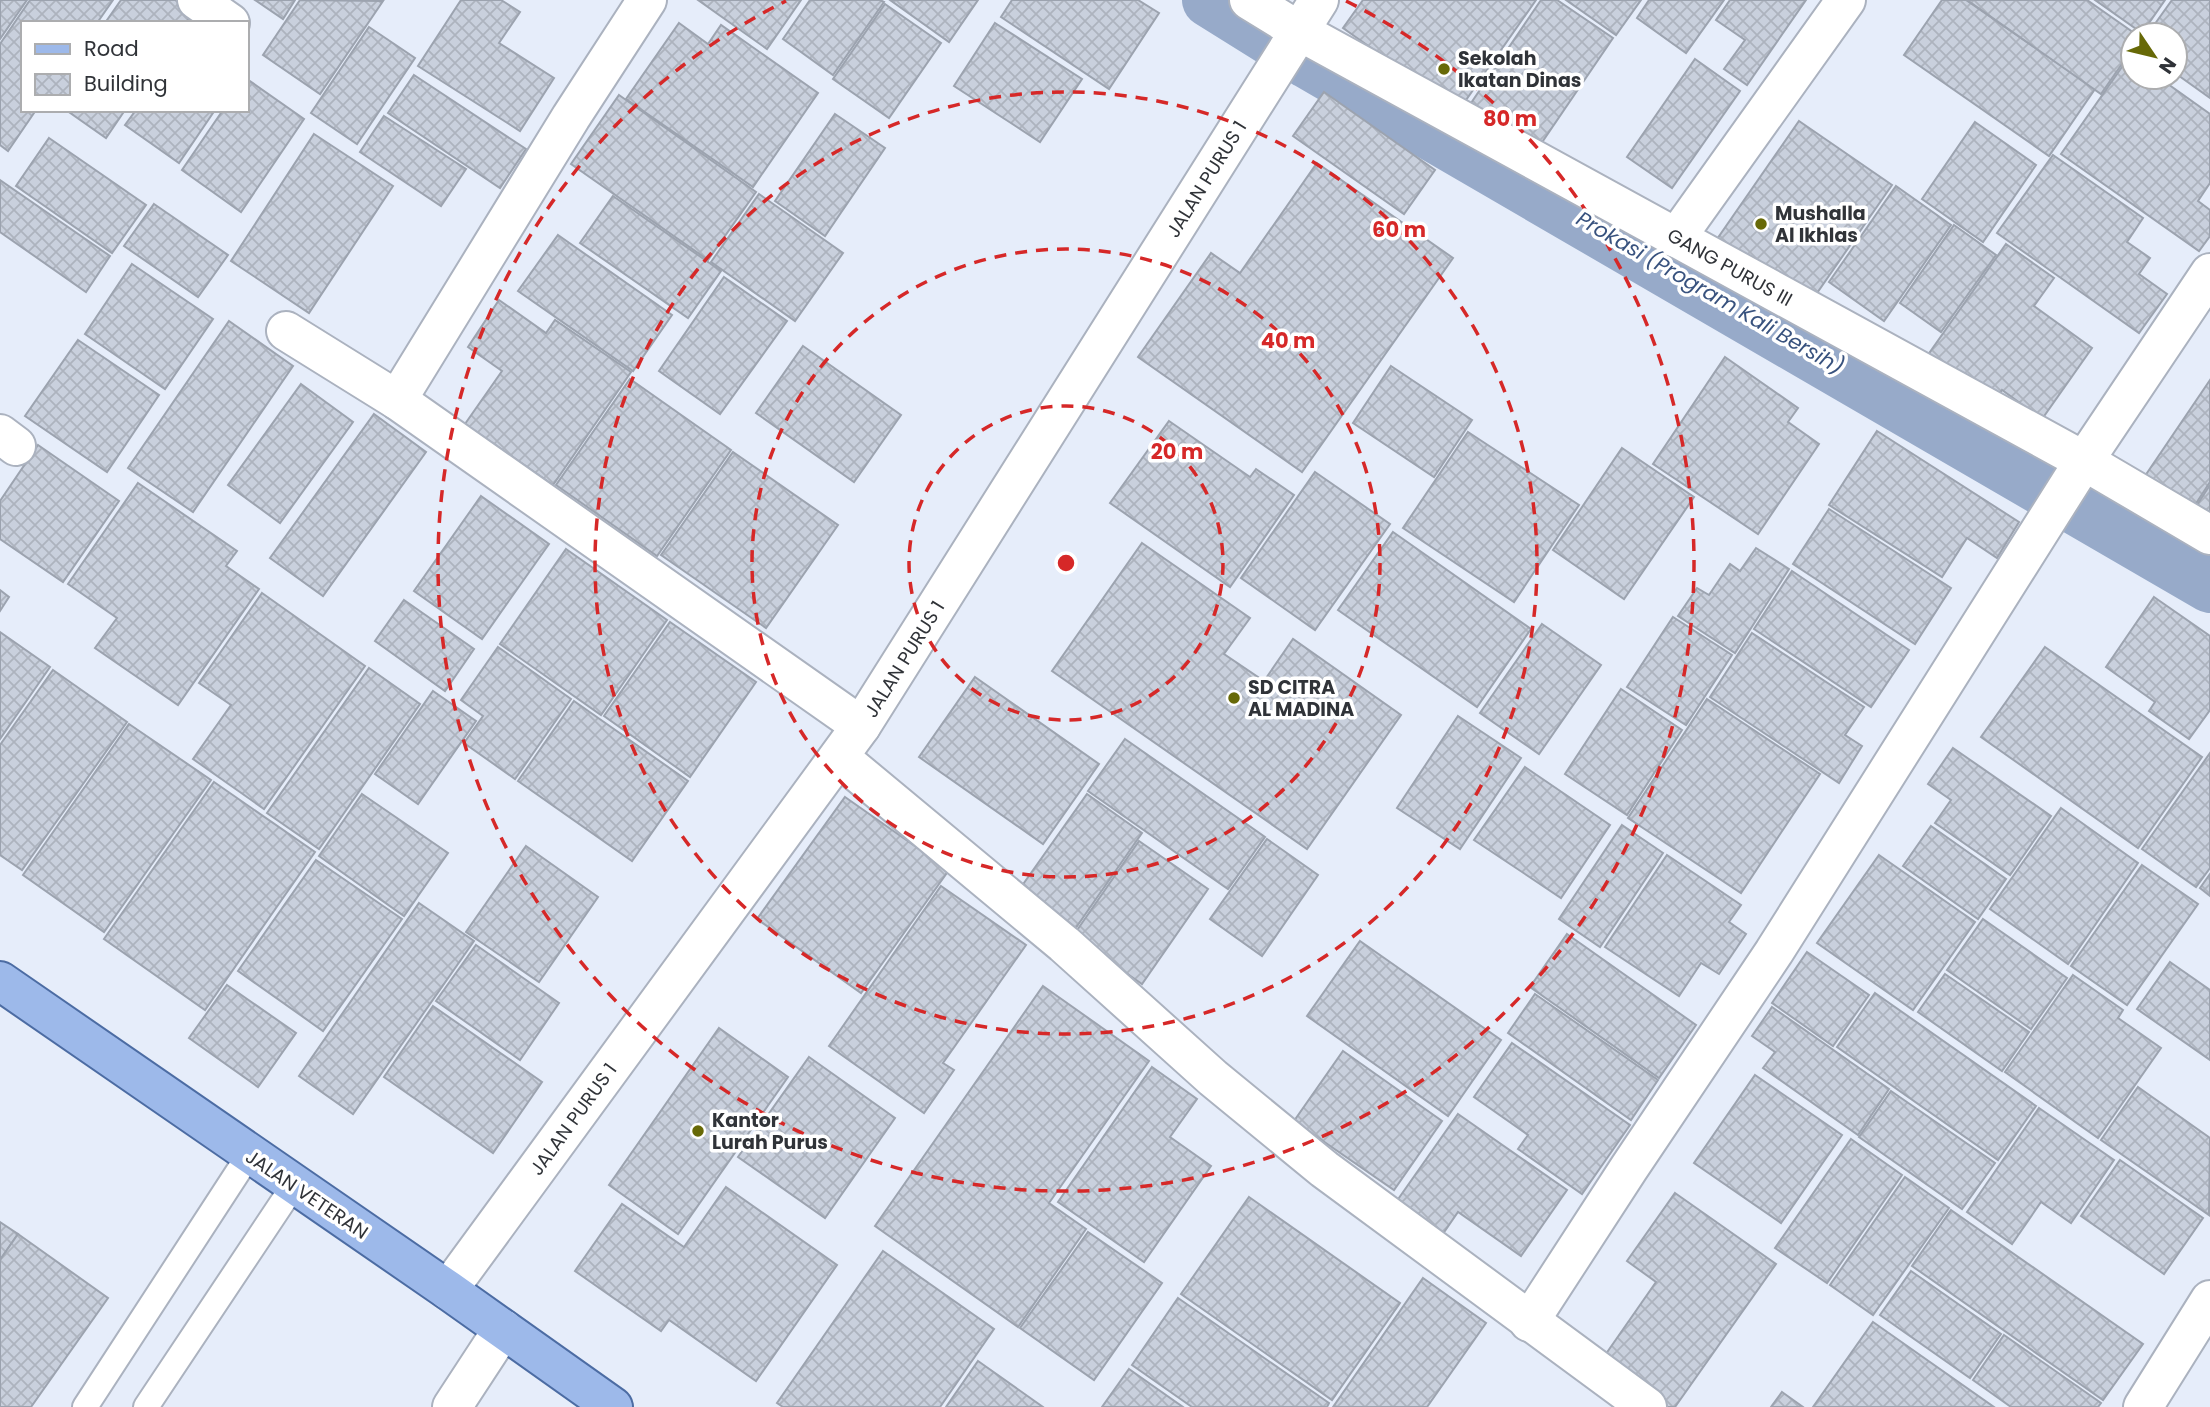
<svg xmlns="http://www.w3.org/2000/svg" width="2210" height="1407" font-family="Poppins,sans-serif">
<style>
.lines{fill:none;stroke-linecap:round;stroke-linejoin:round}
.canal{stroke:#97aac9;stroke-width:54}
.building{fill:url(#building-cross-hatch);stroke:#9ca3af;stroke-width:2}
.service-casing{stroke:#abb2bf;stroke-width:28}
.minor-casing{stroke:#abb2bf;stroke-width:42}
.primary-casing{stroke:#4c6ca3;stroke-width:42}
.service{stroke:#fff;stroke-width:24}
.minor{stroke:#fff;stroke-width:38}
.primary{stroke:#9db9ea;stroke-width:38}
.ring{fill:none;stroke:#d62828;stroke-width:3.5;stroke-dasharray:12 9}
.poi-dot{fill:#676907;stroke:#fff;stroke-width:2.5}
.labels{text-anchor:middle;stroke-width:7;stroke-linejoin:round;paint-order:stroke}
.poi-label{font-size:19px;font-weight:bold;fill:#303338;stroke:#fff;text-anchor:start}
.street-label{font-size:19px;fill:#303338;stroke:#fff}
.water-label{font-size:21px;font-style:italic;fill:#38527e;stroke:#fff}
.centre{fill:#d62828;stroke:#fff;stroke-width:3.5}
.ring-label{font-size:21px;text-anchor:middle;font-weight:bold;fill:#d62828;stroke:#fff;stroke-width:7;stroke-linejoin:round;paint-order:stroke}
</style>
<defs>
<pattern id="building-cross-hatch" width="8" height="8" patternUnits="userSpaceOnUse" patternTransform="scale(1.75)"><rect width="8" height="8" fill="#c9d0dd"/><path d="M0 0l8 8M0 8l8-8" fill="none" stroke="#adb3be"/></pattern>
</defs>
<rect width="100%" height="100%" fill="#e6edfa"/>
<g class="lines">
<!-- canal -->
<polyline class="canal" points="1209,0 1308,62 2210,586"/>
</g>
<!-- building -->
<g class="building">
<polygon points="0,0 27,0 0,39"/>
<polygon points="30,0 113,0 97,23 23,23 23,110 36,110 8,151 0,145 0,44"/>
<polygon points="121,0 175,0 193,12 186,23 105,23"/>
<polygon points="255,0 295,0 283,19"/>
<polygon points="300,0 383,1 320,94 263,55"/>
<polygon points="461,0 501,0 520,12 499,43 554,78 520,131 418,66"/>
<polygon points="698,0 801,0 767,49"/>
<polygon points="810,0 880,0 884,2 833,75 783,39"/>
<polygon points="890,0 978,0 949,42"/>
<polygon points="1012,0 1138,0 1159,13 1109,89 1001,17"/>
<polygon points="1363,0 1536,0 1459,110 1343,28"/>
<polygon points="1541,0 1557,0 1613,38 1534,154 1467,109"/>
<polygon points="1566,0 1641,0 1616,35"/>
<polygon points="1649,0 1724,0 1686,53 1637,18"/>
<polygon points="1730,0 1806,0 1747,85 1724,69 1745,40 1716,20"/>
<polygon points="1942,0 1966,0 2095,89 2049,156 1904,55"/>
<polygon points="1967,0 2087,0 2137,35 2133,35 2133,48 2101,94"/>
<polygon points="2095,0 2165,0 2142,33"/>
<polygon points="2172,0 2210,0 2210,98 2175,73 2175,35 2147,35"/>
<polygon points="885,4 941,43 889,118 833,79"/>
<polygon points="679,23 708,44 721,25 818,93 753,187 626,99"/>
<polygon points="995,23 1082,79 1040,142 954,86"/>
<polygon points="369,27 415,58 357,144 311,113"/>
<polygon points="2129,57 2133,60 2133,77 2158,77 2210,114 2210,183 2198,201 2210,210 2210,236 2199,251 2061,154"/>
<polygon points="1695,59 1740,91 1672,188 1627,157"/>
<polygon points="414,75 526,149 500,188 388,113"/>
<polygon points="247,79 304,119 241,212 182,170 223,110 247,110"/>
<polygon points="1324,92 1435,170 1404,214 1293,136"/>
<polygon points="619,95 756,192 708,260 571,164"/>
<polygon points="66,110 125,110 106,138"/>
<polygon points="136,110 215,110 179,163 125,125"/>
<polygon points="835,114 885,148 825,236 775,201"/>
<polygon points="384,116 466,169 441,206 360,152"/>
<polygon points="1799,121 1892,185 1808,306 1715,242"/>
<polygon points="1975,122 2036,165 1983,242 1922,199"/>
<polygon points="314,134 393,186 309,313 231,261"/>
<polygon points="49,138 146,205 112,253 16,186"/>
<polygon points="2053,155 2143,218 2127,242 2150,258 2139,274 2167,294 2139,333 1997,233"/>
<polygon points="1317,163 1453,258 1302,472 1138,357 1211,253 1240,273"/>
<polygon points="0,180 110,256 86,292 0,232"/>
<polygon points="1896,186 1951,225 1884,321 1829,282"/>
<polygon points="759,194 843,253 795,321 711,262"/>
<polygon points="613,196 721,271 688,318 580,243"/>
<polygon points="154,204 228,255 198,297 124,246"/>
<polygon points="1954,225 1996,255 1941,332 1900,303"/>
<polygon points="558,235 672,315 633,371 518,291"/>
<polygon points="2006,244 2054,278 2034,306 2092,348 2042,419 2002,390 1991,406 1925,359"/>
<polygon points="132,264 213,319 165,389 85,334"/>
<polygon points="724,277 787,321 720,414 659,371"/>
<polygon points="499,300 546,333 555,320 631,372 553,485 465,424 502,371 468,347"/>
<polygon points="229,321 293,366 193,512 128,468"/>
<polygon points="78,340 159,395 107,472 25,416"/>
<polygon points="803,346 901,415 854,482 756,413"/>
<polygon points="1725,357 1798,408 1788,422 1819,444 1758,534 1653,464"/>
<polygon points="1391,366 1472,420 1434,477 1353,423"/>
<polygon points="630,379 731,450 657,556 556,485"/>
<polygon points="2210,380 2210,482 2193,508 2145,476"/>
<polygon points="301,384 353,422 280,523 228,485"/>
<polygon points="374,414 426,452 323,596 270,558"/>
<polygon points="1169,421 1250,477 1256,469 1294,495 1230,587 1110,503"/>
<polygon points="1877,431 2019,522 1997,558 1967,538 1942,577 1829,505"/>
<polygon points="1468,432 1579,505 1514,602 1403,528"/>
<polygon points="38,445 119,501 63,582 0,539 0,501"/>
<polygon points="1622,448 1694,497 1624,599 1553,550"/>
<polygon points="733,452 838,525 766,628 661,555"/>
<polygon points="1315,472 1390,524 1315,630 1241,578"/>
<polygon points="138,483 237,551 226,566 259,589 178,705 95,648 117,618 68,584"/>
<polygon points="2210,485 2210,518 2195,508"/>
<polygon points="481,496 549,544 482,639 414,591"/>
<polygon points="1829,509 1951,588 1915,644 1793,564"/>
<polygon points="1393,532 1531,629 1477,707 1338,610"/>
<polygon points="1142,543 1250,618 1224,654 1264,681 1293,639 1401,715 1307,849 1052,671"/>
<polygon points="1756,548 1789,569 1735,653 1678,616 1697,588 1709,595 1730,564 1740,571"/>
<polygon points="566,549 667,620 601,715 500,644"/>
<polygon points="1792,571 1909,650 1871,707 1754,629"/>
<polygon points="0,590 9,597 0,611"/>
<polygon points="262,593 365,666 264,809 193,759 231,705 199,683"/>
<polygon points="2154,597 2210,636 2210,710 2189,739 2149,711 2155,702 2106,667"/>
<polygon points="404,600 474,649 445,691 375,641"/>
<polygon points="1673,617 1732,655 1686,725 1627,687"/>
<polygon points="670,622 756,682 690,777 604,716"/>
<polygon points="1542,624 1601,665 1539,754 1480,713"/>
<polygon points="0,632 50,667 0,739"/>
<polygon points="1752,633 1864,707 1845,735 1862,746 1839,783 1710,697"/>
<polygon points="498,647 571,699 515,779 464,743 483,716 461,700"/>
<polygon points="2045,647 2202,757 2138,848 1981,737"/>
<polygon points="369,668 420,704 319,849 267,813"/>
<polygon points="53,670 127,722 22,870 0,855 0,745"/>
<polygon points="975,677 1099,764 1043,844 919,757"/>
<polygon points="1621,689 1682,730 1627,815 1565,774"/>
<polygon points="433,691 476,721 418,804 375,774"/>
<polygon points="1707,699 1820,774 1741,893 1628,818"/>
<polygon points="574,701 688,781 632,861 518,781"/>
<polygon points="1458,716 1521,758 1460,849 1397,808"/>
<polygon points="129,724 211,780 104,932 23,875"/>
<polygon points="1125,739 1265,837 1228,889 1088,791"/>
<polygon points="1953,748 2051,816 2010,875 1935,823 1951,800 1928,784"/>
<polygon points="2210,753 2210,868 2196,887 2142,849"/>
<polygon points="1525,767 1610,825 1561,898 1474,840"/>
<polygon points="214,782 315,852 205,1010 104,939"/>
<polygon points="362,794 448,853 404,916 319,856"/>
<polygon points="1087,794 1142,833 1075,929 1019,890"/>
<polygon points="845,797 949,870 861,993 757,919"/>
<polygon points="2061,808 2138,863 2068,964 1990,909"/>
<polygon points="1622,825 1663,853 1600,947 1559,919"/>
<polygon points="1931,826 2006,879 1978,919 1903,866"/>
<polygon points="1267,839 1318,875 1262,956 1210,919"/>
<polygon points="1139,841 1208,889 1142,984 1073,936"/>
<polygon points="526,846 598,897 539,982 466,932"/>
<polygon points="1667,855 1741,905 1729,922 1746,934 1719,974 1701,963 1679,996 1605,947"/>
<polygon points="1879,855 1975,922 1913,1010 1817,943"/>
<polygon points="316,860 402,919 323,1031 238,971"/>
<polygon points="2142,865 2198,904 2127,1005 2071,966"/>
<polygon points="2210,874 2210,896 2200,888"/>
<polygon points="941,886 1026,945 943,1063 954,1070 924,1113 829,1046"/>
<polygon points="419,903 474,941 353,1114 299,1076"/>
<polygon points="1983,919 2067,978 2031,1029 1947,970"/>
<polygon points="1567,934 1696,1025 1659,1078 1530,987"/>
<polygon points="1360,941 1501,1040 1448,1116 1307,1016"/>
<polygon points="476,945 559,1003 520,1060 436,1001"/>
<polygon points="1807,952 1869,995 1833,1046 1772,1003"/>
<polygon points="2170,962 2210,990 2210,1060 2137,1009"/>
<polygon points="1945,974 2029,1032 2002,1071 1918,1012"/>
<polygon points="2073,975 2123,1010 2118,1018 2161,1048 2098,1138 2005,1072"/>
<polygon points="227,985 296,1033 258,1087 189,1038"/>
<polygon points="1043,986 1149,1061 1049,1203 1086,1229 1018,1327 875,1226"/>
<polygon points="1875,993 2036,1106 1998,1160 1837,1047"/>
<polygon points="1535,994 1658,1080 1631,1120 1508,1033"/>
<polygon points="433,1006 542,1082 493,1153 384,1077"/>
<polygon points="1772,1007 1889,1089 1858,1135 1763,1068 1775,1052 1752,1036"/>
<polygon points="719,1028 788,1077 678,1234 609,1185"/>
<polygon points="1512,1043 1630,1125 1582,1194 1518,1149 1528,1135 1474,1097"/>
<polygon points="1343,1051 1442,1121 1394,1190 1294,1121"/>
<polygon points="809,1057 895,1118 825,1218 738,1157"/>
<polygon points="1152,1067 1197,1099 1170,1137 1211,1166 1144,1262 1058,1202"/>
<polygon points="1755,1075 1842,1135 1781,1223 1694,1163"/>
<polygon points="2138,1087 2210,1138 2209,1215 2101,1140"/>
<polygon points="1891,1091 1995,1163 1962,1209 1859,1137"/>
<polygon points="2039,1108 2114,1160 2071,1223 2041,1202 2012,1244 1967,1212"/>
<polygon points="1458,1114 1567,1190 1521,1256 1458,1212 1440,1238 1394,1205"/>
<polygon points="1851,1139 1902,1175 1827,1283 1775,1248"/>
<polygon points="2120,1160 2203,1218 2164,1274 2081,1216"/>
<polygon points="1905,1177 1949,1208 1873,1315 1830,1285"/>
<polygon points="726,1187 837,1265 756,1381 669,1320 661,1331 575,1271 622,1204 684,1247"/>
<polygon points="1675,1193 1776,1264 1675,1407 1666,1407 1601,1361 1656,1282 1627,1261"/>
<polygon points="1249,1197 1400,1303 1332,1400 1181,1294"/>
<polygon points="1951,1210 2143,1344 2103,1400 1912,1266"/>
<polygon points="0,1222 18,1234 0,1260"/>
<polygon points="1088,1232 1162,1283 1094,1380 1020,1328"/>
<polygon points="18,1234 108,1298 31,1407 0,1407 0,1260"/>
<polygon points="883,1251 994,1329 940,1407 783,1407 777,1403"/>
<polygon points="1911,1271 2001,1334 1970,1378 1880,1315"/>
<polygon points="1423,1278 1486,1323 1427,1407 1333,1407"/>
<polygon points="1178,1298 1329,1403 1327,1407 1192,1407 1132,1365"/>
<polygon points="1873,1322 1994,1407 1813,1407"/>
<polygon points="2004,1335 2101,1403 2098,1407 2011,1407 1973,1380"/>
<polygon points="978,1361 1043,1407 946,1407"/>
<polygon points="1129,1369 1183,1407 1102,1407"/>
<polygon points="1782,1392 1803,1407 1771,1407"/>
</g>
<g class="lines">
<!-- service casing -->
<g class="service-casing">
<g id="service">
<polyline points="85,1407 249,1155"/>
<polyline points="146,1407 294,1185"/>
</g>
</g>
<!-- minor casing -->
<g class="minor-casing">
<g id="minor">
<polyline points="197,0 230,23"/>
<polyline points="1249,0 1299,31 2084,461 2210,535"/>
<polyline points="1676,238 1846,0"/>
<polyline points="286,331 397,400 861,726"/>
<polyline points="397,400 571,117 647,0"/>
<polyline points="0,434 16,446"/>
<polyline points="839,757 1064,944 1213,1078 1324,1169 1647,1407"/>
<polyline points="448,1290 861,726 1319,0"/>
<polyline points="1529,1322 1629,1168 1774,952 2084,461 2210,273"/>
<polyline points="452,1407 503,1329"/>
<polyline points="2143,1407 2210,1300"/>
</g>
</g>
<!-- primary casing -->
<g class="primary-casing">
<polyline id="primary" points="0,981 448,1290 613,1407"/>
</g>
<!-- service -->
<use href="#service" class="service"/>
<!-- minor -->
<use href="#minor" class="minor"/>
<!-- primary -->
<use href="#primary" class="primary"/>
</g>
<!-- distance rings -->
<g class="ring">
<circle cx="1066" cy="563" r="157"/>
<circle cx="1066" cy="563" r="314"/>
<circle cx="1066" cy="563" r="471"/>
<path d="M1346 1A628 628 0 1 1 786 1"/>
</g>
<!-- markers -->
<g class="poi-dot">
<circle cx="1444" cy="69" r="7"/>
<circle cx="1761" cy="224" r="7"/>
<circle cx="1234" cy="698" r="7"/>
<circle cx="698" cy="1131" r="7"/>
</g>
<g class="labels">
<!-- poi labels -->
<g class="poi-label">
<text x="1458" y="65">Sekolah<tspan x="1458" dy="22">Ikatan Dinas</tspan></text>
<text x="1775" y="220">Mushalla<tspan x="1775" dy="22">Al Ikhlas</tspan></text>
<text x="1248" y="694">SD CITRA<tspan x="1248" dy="22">AL MADINA</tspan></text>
<text x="712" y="1127">Kantor<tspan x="712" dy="22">Lurah Purus</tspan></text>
</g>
<!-- street labels -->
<g class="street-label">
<text transform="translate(1206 179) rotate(-58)" y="7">JALAN PURUS 1</text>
<text transform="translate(1730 267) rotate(29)" y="7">GANG PURUS III</text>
<text transform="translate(904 659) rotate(-58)" y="7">JALAN PURUS 1</text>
<text transform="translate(573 1119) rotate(-54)" y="7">JALAN PURUS 1</text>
<text transform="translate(307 1194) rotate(34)" y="7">JALAN VETERAN</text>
</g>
<!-- water labels -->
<g class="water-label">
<text transform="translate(1710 293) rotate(30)" y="7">Prokasi (Program Kali Bersih)</text>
</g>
</g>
<circle cx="1066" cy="563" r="10" class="centre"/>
<g class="ring-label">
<text x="1510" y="126">80 m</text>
<text x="1399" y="237">60 m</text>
<text x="1288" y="348">40 m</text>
<text x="1177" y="459">20 m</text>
</g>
<!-- legend -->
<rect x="21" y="21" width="228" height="91" fill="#ffffff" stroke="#acadaf" stroke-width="2"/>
<rect x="35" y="44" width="35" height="10" fill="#9db9ea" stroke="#acadaf" stroke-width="2"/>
<text x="84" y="56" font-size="21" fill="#303338">Road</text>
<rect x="35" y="74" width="35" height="21" fill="url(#building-cross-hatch)" stroke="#acadaf" stroke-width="2"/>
<text x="84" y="91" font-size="21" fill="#303338">Building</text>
<!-- north arrow -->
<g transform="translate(2154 56) rotate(125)"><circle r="33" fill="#ffffff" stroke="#acadaf" stroke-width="2"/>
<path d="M0-5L12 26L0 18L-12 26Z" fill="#676907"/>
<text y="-10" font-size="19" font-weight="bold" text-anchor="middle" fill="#303338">N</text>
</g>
</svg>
